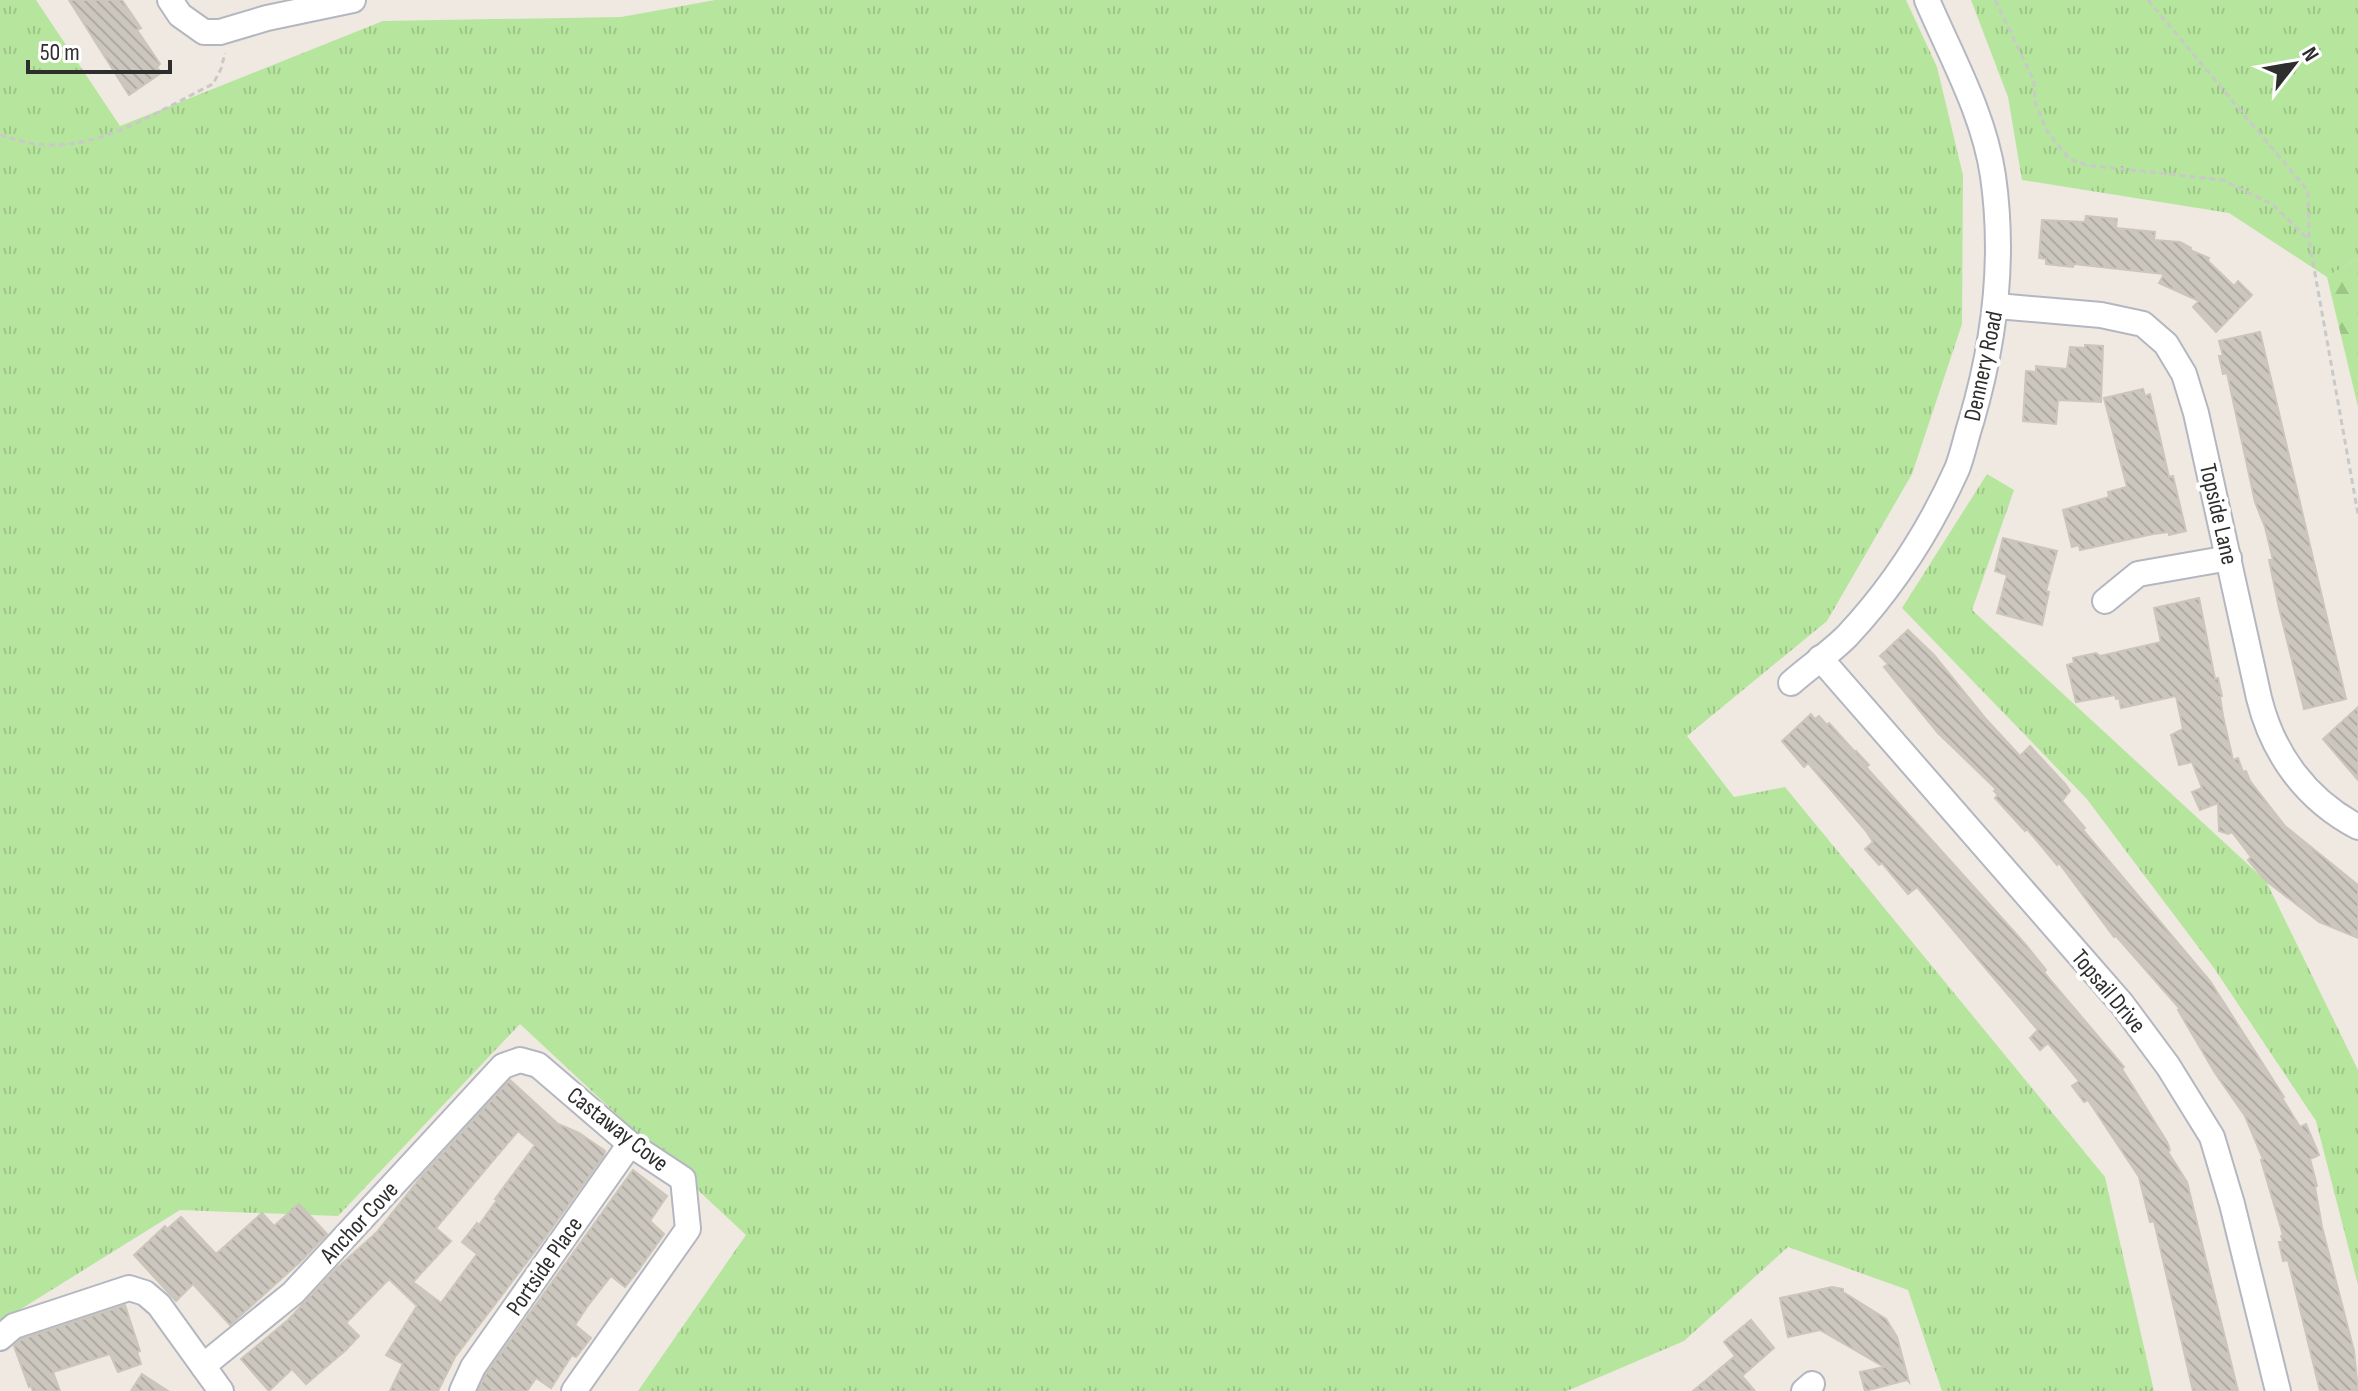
<svg xmlns="http://www.w3.org/2000/svg" width="2358" height="1391" font-family="'Sofia Sans Condensed',sans-serif">
<style>
.grass{fill:url(#grass-tufts)}
.forest{fill:url(#forest-firs)}
.building{fill:url(#building-back-hatch);stroke:#cbc5ba;stroke-width:2;fill-rule:evenodd}
.lines{fill:none;stroke-linecap:round;stroke-linejoin:round}
.minor-casing{stroke:#b4b7c1;stroke-width:28}
.path{stroke:#c9c9c9;stroke-width:3;stroke-dasharray:6 4;stroke-linecap:butt}
.minor{stroke:#fff;stroke-width:24}
.labels{text-anchor:middle;stroke-width:8;stroke-linejoin:round;paint-order:stroke}
.street-label{font-size:24px;fill:#2e2e2e;stroke:#fff}
</style>
<defs>
<pattern id="grass-tufts" width="24" height="20" patternUnits="userSpaceOnUse" patternTransform="scale(2)"><rect width="24" height="20" fill="#b6e59e"/><path d="M3 7l-1-3M5 7V3M7 7l1-3M15 17l-1-3M17 17v-4M19 17l1-3" fill="none" stroke="#9dc588"/></pattern>
<pattern id="forest-firs" width="22" height="20" patternUnits="userSpaceOnUse" patternTransform="scale(2)"><rect width="22" height="20" fill="#b6e59e"/><path d="M5 1l3.5 6h-7zM16 11l3.5 6h-7z" fill="#9dc588"/></pattern>
<pattern id="building-back-hatch" width="6" height="6" patternUnits="userSpaceOnUse" patternTransform="scale(2)"><rect width="6" height="6" fill="#cbc7bf"/><path d="M-1 5l2 2M0 0l6 6M5-1l2 2" fill="none" stroke="#afaba4"/></pattern>
</defs>
<rect width="100%" height="100%" fill="#efe9e1"/>
<!-- grass -->
<g class="grass">
<polygon points="0,0 36,0 120,126 383,21 621,17 715,0 1906,0 1937,67 1963,175 1962,324 1912,474 1827,621 1687,736 1734,797 1785,787 2105,1177 2154,1391 1942,1391 1908,1290 1788,1247 1684,1341 1567,1391 638,1391 746,1235 520,1024 338,1216 180,1210 0,1322"/>
<polygon points="1971,0 2358,0 2358,258 2327,277 2229,213 2022,180 2008,97"/>
<polygon points="1987,474 2014,490 1972,610 2266,881 2358,1070 2358,1285 2316,1121 2214,968 2086,798 1902,608"/>
</g>
<!-- forest -->
<polygon class="forest" points="2358,258 2358,407 2327,277"/>
<!-- building -->
<g class="building">
<polygon points="69,0 122,0 141,28 137,30 160,64 157,67 161,73 129,95"/>
<polygon points="2086,216 2117,219 2116,228 2155,232 2154,240 2180,242 2191,248 2190,250 2209,258 2208,261 2234,286 2238,281 2252,295 2216,332 2193,307 2199,301 2159,283 2164,274 2074,264 2073,267 2046,264 2046,259 2039,258 2042,220 2085,222"/>
<polygon points="2260,332 2346,699 2304,709 2279,608 2269,560 2273,560 2265,527 2255,502 2227,373 2223,374 2219,356 2223,356 2219,341"/>
<polygon points="2085,345 2103,346 2101,402 2058,400 2056,424 2023,421 2026,371 2036,372 2036,366 2067,369 2070,347 2085,348"/>
<polygon points="2143,389 2145,396 2150,394 2169,477 2173,476 2186,531 2169,535 2169,532 2153,534 2080,550 2079,545 2072,547 2063,510 2109,497 2108,492 2127,487 2104,398"/>
<polygon points="2003,538 2057,551 2046,591 2049,592 2042,625 1997,613 2007,575 1995,571"/>
<polygon points="2199,598 2215,679 2218,678 2222,696 2220,697 2223,716 2233,760 2238,758 2243,772 2246,771 2250,781 2285,826 2358,885 2358,938 2319,922 2265,880 2248,860 2251,857 2232,832 2228,834 2219,831 2218,803 2200,810 2192,792 2202,788 2192,762 2179,765 2171,735 2183,729 2176,696 2121,708 2119,698 2116,699 2115,695 2076,702 2067,665 2074,663 2073,658 2096,653 2100,656 2161,642 2154,608"/>
<polygon points="1908,630 1934,655 1985,718 2020,756 2030,746 2065,784 2070,791 2062,801 2085,828 2083,830 2210,981 2284,1097 2282,1098 2300,1127 2306,1124 2319,1155 2310,1159 2317,1186 2315,1187 2322,1227 2354,1351 2358,1391 2320,1391 2288,1260 2283,1261 2279,1242 2283,1242 2281,1236 2283,1235 2261,1160 2263,1159 2245,1116 2215,1073 2178,1010 2180,1009 2116,936 2114,937 2059,863 2057,865 2027,829 2025,831 1995,798 1998,795 1994,791 1996,789 1938,733 1884,667 1888,664 1880,656"/>
<polygon points="2358,707 2358,780 2323,739"/>
<polygon points="1811,714 1815,719 1819,716 1827,725 1829,723 1855,752 1856,751 1869,765 1866,767 2026,945 2046,970 2044,972 2052,982 2124,1067 2122,1069 2167,1142 2170,1150 2168,1152 2187,1182 2238,1391 2193,1391 2154,1221 2150,1222 2139,1177 2088,1100 2084,1102 2072,1086 2079,1081 2048,1043 2040,1050 2030,1038 2038,1030 2031,1022 1917,887 1908,894 1882,863 1879,865 1865,849 1873,842 1866,831 1808,763 1804,767 1782,741"/>
<path d="M 510,1080 L 558,1124 L 579,1133 L 605,1151 L 604,1155 L 539,1246 L 455,1357 L 438,1391 L 390,1391 L 403,1364 L 386,1355 L 417,1306 L 389,1279 L 346,1323 L 359,1336 L 346,1350 L 306,1384 L 292,1369 L 269,1391 L 241,1359 L 288,1320 L 336,1269 L 377,1232 L 422,1176 ZM 518,1131 L 535,1145 L 495,1199 L 497,1200 L 479,1225 L 477,1223 L 462,1242 L 477,1254 L 441,1303 L 413,1282 L 451,1241 L 436,1228 Z"/>
<polygon points="633,1170 667,1196 650,1221 664,1234 637,1272 625,1287 611,1276 587,1307 575,1325 591,1338 576,1357 572,1355 551,1388 536,1378 527,1391 478,1391 486,1374"/>
<polygon points="299,1204 327,1234 301,1261 230,1325 193,1284 176,1301 134,1255 165,1226 167,1229 181,1217 216,1254 262,1213 274,1226"/>
<polygon points="1832,1287 1843,1289 1843,1292 1886,1319 1897,1337 1909,1382 1907,1380 1865,1391 1860,1372 1884,1367 1820,1330 1788,1337 1780,1298"/>
<polygon points="125,1305 140,1351 137,1352 141,1364 118,1372 110,1354 53,1372 60,1391 33,1391 31,1386 29,1387 14,1346 22,1339"/>
<polygon points="1751,1320 1774,1348 1742,1376 1755,1391 1693,1391 1735,1356 1724,1342"/>
<polygon points="142,1374 168,1391 131,1391"/>
</g>
<g class="lines">
<!-- minor casing -->
<g class="minor-casing">
<g id="minor">
<polyline points="170,0 180,15 204,32 220,32 267,18 353,0"/>
<path d="M 1997,306 L 2101,315 L 2143,324 L 2166,344 L 2184,374 L 2196,413 L 2259,698 C 2273,755 2307,800 2358,827"/>
<polyline points="2105,601 2138,574 2229,558"/>
<polyline points="1820,658 2122,1004 2168,1066 2212,1137 2232,1204 2278,1391"/>
<path d="M 1791,683 C 1809,667 1830,653 1847,636 C 1892,588 1930,529 1957,469 C 1963,454 1966,437 1971,422 C 1995,341 2005,260 1993,176 C 1984,114 1951,56 1927,0"/>
<polyline points="0,1338 14,1326 129,1288 145,1293 159,1305 221,1391"/>
<polyline points="203,1366 293,1293 503,1066 520,1060 538,1065 630,1144 683,1179 688,1229 574,1391"/>
<polyline points="462,1391 473,1367 630,1144"/>
<polyline points="1804,1391 1812,1384"/>
</g>
</g>
<!-- path -->
<g class="path">
<polyline points="1995,0 2034,81 2035,102 2047,131 2069,159 2086,165 2223,180 2272,204 2309,240"/>
<polyline points="2148,0 2308,191 2309,240 2358,514"/>
<path d="M 0,135 C 12,138 24,143 37,144 C 99,152 159,110 213,84 L 221,69 L 225,53"/>
</g>
<!-- minor -->
<use href="#minor" class="minor"/>
</g>
<g class="labels">
<!-- street labels -->
<g class="street-label">
<text transform="translate(1983 366) rotate(-78)" y="8">Dennery Road</text>
<text transform="translate(2219 514) rotate(77)" y="8">Topside Lane</text>
<text transform="translate(2109 991) rotate(50)" y="8">Topsail Drive</text>
<text transform="translate(618 1129) rotate(38)" y="8">Castaway Cove</text>
<text transform="translate(359 1222) rotate(-47)" y="8">Anchor Cove</text>
<text transform="translate(544 1266) rotate(-55)" y="8">Portside Place</text>
</g>
</g>
<!-- north arrow -->
<g transform="translate(2294 64) rotate(59)" stroke="#ffffff" stroke-width="6" paint-order="stroke">
<path d="M0-6L14 30L0 20L-14 30Z" fill="#2e2e2e"/>
<text y="-12" font-size="22" font-weight="bold" text-anchor="middle" fill="#2e2e2e">N</text>
</g>
<!-- scale -->
<path d="M28 60v12h142v-12" fill="none" stroke="#2e2e2e" stroke-width="4"/>
<text x="40" y="60" font-size="24" fill="#2e2e2e" stroke="#ffffff" stroke-width="6" paint-order="stroke">50 m</text>
</svg>
